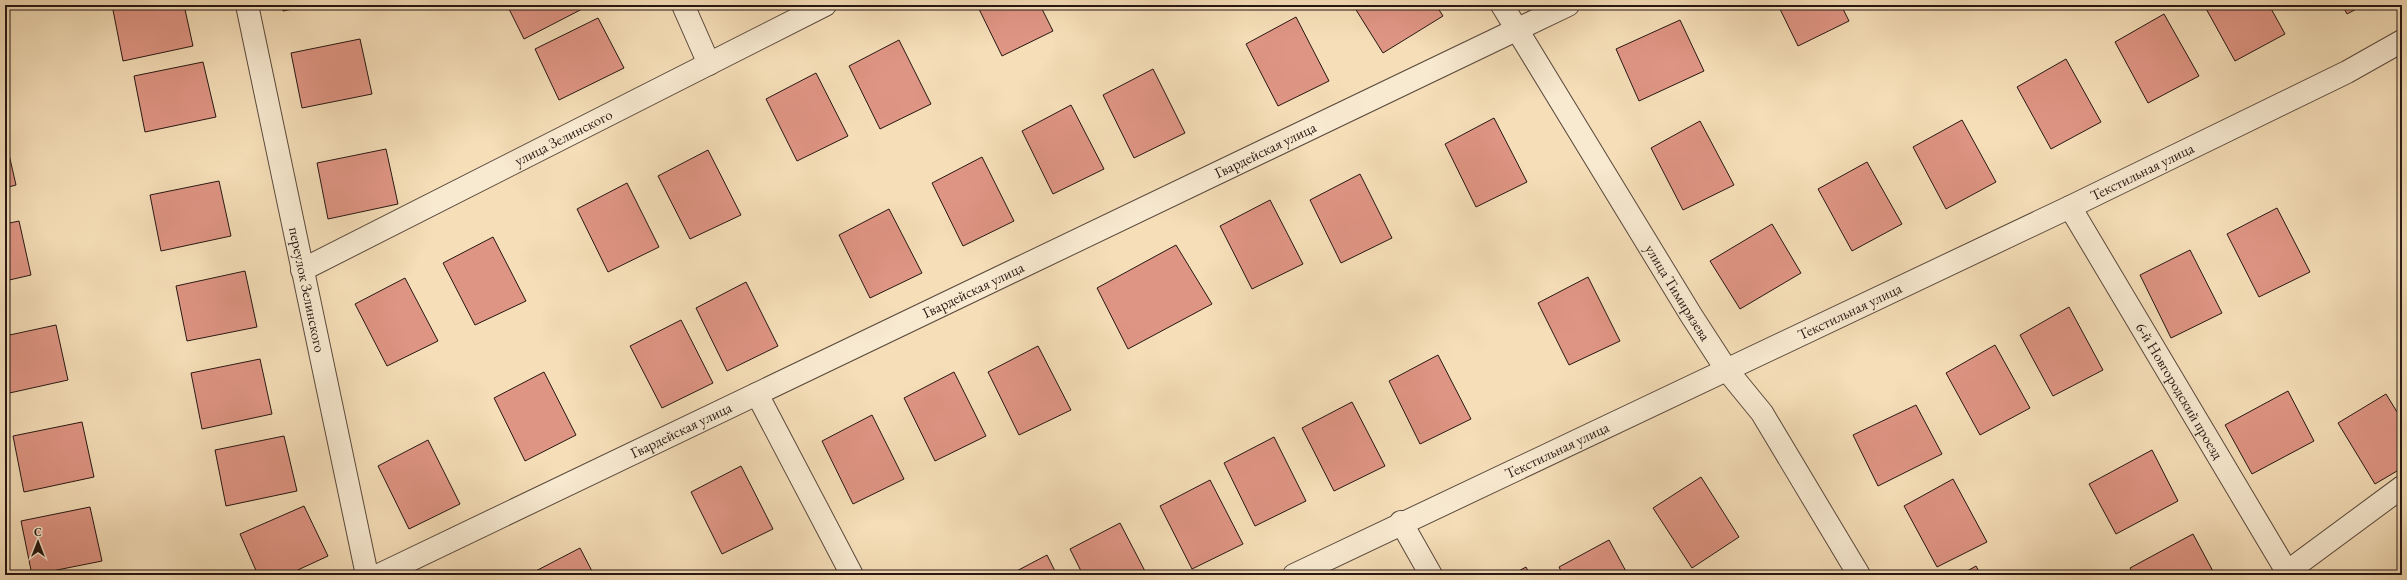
<svg xmlns="http://www.w3.org/2000/svg" width="2407" height="580" font-family="'EB Garamond',serif">
<style>
.building{fill:#df9584;stroke:#261712}
.lines{fill:none;stroke-linecap:round;stroke-linejoin:round}
.street-casing{stroke:#5a493c;stroke-width:24}
.street{stroke:#f8ead1;stroke-width:22}
.labels{text-anchor:middle;stroke-width:3;stroke-linejoin:round;paint-order:stroke}
.street-label{font-size:15px;fill:#261712;stroke:#f8ead1}
</style>
<rect width="100%" height="100%" fill="#f5deb8"/>
<filter id="stains"><feTurbulence type="fractalNoise" baseFrequency=".005" numOctaves="4"/><feColorMatrix values="0 0 0 0 .2 0 0 0 0 .09 0 0 0 0 .02 0 0 0 .5 -.17"/></filter>
<radialGradient id="worn" r=".72"><stop offset=".6" stop-color="#630" stop-opacity="0"/><stop offset="1" stop-color="#630" stop-opacity=".3"/></radialGradient>
<!-- building -->
<g class="building">
<polygon points="112,5 184,5 193,46 123,61"/>
<polygon points="281,5 311,5 283,11"/>
<polygon points="507,5 587,5 588,6 524,39"/>
<polygon points="977,5 1040,5 1053,31 1002,56"/>
<polygon points="1353,5 1436,5 1443,16 1383,53"/>
<polygon points="1778,5 1841,5 1849,21 1798,46"/>
<polygon points="2204,5 2269,5 2285,34 2235,61"/>
<polygon points="2342,5 2364,5 2347,14"/>
<polygon points="2164,14 2199,76 2148,103 2115,42"/>
<polygon points="1296,17 1329,81 1278,106 1246,44"/>
<polygon points="598,18 624,68 559,100 535,49"/>
<polygon points="1680,20 1704,71 1639,101 1616,49"/>
<polygon points="360,39 372,94 302,108 291,53"/>
<polygon points="899,40 931,104 880,129 849,66"/>
<polygon points="2066,59 2101,122 2051,149 2017,87"/>
<polygon points="203,62 216,117 145,132 134,76"/>
<polygon points="1153,69 1185,133 1134,158 1103,95"/>
<polygon points="816,73 848,136 797,161 766,99"/>
<polygon points="1071,105 1104,169 1053,194 1022,131"/>
<polygon points="1494,118 1527,182 1476,207 1445,144"/>
<polygon points="1962,120 1996,182 1946,209 1913,147"/>
<polygon points="1700,121 1734,185 1683,210 1651,148"/>
<polygon points="5,137 16,185 5,188"/>
<polygon points="386,149 398,204 328,219 317,163"/>
<polygon points="708,150 741,215 690,239 658,176"/>
<polygon points="982,157 1014,221 963,246 932,183"/>
<polygon points="1867,162 1902,224 1852,251 1818,189"/>
<polygon points="1360,174 1392,238 1341,263 1310,200"/>
<polygon points="219,181 231,236 161,251 150,195"/>
<polygon points="627,183 659,247 608,272 577,209"/>
<polygon points="1270,200 1303,264 1252,289 1220,226"/>
<polygon points="2277,208 2310,272 2259,297 2227,234"/>
<polygon points="889,209 922,273 870,298 839,235"/>
<polygon points="19,221 31,275 5,281 5,224"/>
<polygon points="1772,224 1801,273 1740,309 1710,261"/>
<polygon points="493,237 526,301 475,325 443,263"/>
<polygon points="1176,245 1212,304 1128,349 1097,288"/>
<polygon points="2190,250 2222,313 2171,338 2140,275"/>
<polygon points="245,271 257,327 187,341 176,286"/>
<polygon points="1588,277 1620,341 1569,365 1538,303"/>
<polygon points="405,278 438,341 387,366 355,304"/>
<polygon points="746,282 778,346 727,371 696,308"/>
<polygon points="2069,307 2103,370 2053,396 2020,335"/>
<polygon points="681,320 713,383 662,408 630,346"/>
<polygon points="56,325 68,380 5,394 5,336"/>
<polygon points="1995,345 2030,408 1980,435 1946,373"/>
<polygon points="1038,346 1071,410 1019,435 988,372"/>
<polygon points="1438,355 1471,419 1420,444 1389,381"/>
<polygon points="260,359 272,414 202,429 191,373"/>
<polygon points="544,372 576,435 525,461 494,398"/>
<polygon points="954,372 986,436 935,461 904,398"/>
<polygon points="2288,391 2314,441 2252,474 2225,425"/>
<polygon points="2386,394 2402,420 2402,468 2375,484 2338,423"/>
<polygon points="1352,402 1385,466 1334,491 1302,428"/>
<polygon points="1916,405 1942,454 1878,486 1853,435"/>
<polygon points="872,415 904,479 853,504 822,441"/>
<polygon points="82,422 94,477 24,492 13,436"/>
<polygon points="284,436 297,491 226,506 215,450"/>
<polygon points="1274,437 1306,501 1255,526 1224,463"/>
<polygon points="428,440 460,504 409,529 378,466"/>
<polygon points="2152,450 2178,501 2116,534 2089,484"/>
<polygon points="741,466 773,529 722,554 691,492"/>
<polygon points="1701,477 1739,537 1692,568 1653,508"/>
<polygon points="1953,479 1987,542 1937,567 1904,506"/>
<polygon points="1210,480 1243,544 1192,569 1160,506"/>
<polygon points="304,506 328,556 287,575 258,575 240,534"/>
<polygon points="90,507 102,561 32,575 21,521"/>
<polygon points="1120,523 1147,575 1083,575 1070,549"/>
<polygon points="2193,534 2215,575 2134,575 2130,568"/>
<polygon points="1609,540 1628,575 1563,575 1559,567"/>
<polygon points="580,548 594,575 530,575 530,574"/>
<polygon points="1047,555 1057,575 1009,575"/>
<polygon points="1976,566 1981,575 1960,575"/>
<polygon points="1526,567 1530,575 1511,575"/>
</g>
<g class="lines">
<!-- street casing -->
<g class="street-casing">
<g id="street">
<path id="s1" d="M 247,5 L 367,575"/>
<polyline points="683,5 709,64"/>
<path id="s2" d="M 1502,5 L 1691,315 L 1726,369 L 1762,413 L 1859,575"/>
<path id="s3" d="M 2070,207 L 2289,575"/>
<path id="s4" d="M 302,270 L 825,5"/>
<polyline points="757,394 852,575"/>
<polyline points="1401,522 1431,575"/>
<polyline points="2287,572 2402,487"/>
<path id="s5" d="M 379,575 L 1568,5"/>
<path id="s6" d="M 1294,575 L 2070,207 L 2347,72 L 2402,41"/>
</g>
</g>
<!-- street -->
<use href="#street" class="street"/>
</g>
<g class="labels">
<!-- street labels -->
<g class="street-label">
<text dy="5" stroke="none"><textPath href="#s4" startOffset="293">улица Зелинского</textPath></text>
<text dy="5" stroke="none"><textPath href="#s5" startOffset="983">Гвардейская улица</textPath></text>
<text dy="5" stroke="none"><textPath href="#s6" startOffset="939">Текстильная улица</textPath></text>
<text dy="5" stroke="none"><textPath href="#s1" startOffset="291">переулок Зелинского</textPath></text>
<text dy="5" stroke="none"><textPath href="#s5" startOffset="659">Гвардейская улица</textPath></text>
<text dy="5" stroke="none"><textPath href="#s2" startOffset="337">улица Тимирязева</textPath></text>
<text dy="5" stroke="none"><textPath href="#s6" startOffset="615">Текстильная улица</textPath></text>
<text dy="5" stroke="none"><textPath href="#s3" startOffset="214">6-й Новгородский проезд</textPath></text>
<text dy="5" stroke="none"><textPath href="#s5" startOffset="335">Гвардейская улица</textPath></text>
<text dy="5" stroke="none"><textPath href="#s6" startOffset="291">Текстильная улица</textPath></text>
</g>
</g>
<!-- margin -->
<rect width="2407" height="580" fill="none" stroke="#f5deb8" stroke-width="20"/>
<rect x="6" y="6" width="2395" height="568" fill="none" stroke="#261712" stroke-width="2"/>
<rect x="10" y="10" width="2387" height="560" fill="none" stroke="#261712"/>
<!-- north arrow -->
<g transform="translate(38 542)" stroke="#f8ead1" stroke-width="3" paint-order="stroke">
<path d="M0-3L7 15L0 10L-7 15Z" fill="#261712"/>
<text y="-6" font-size="11" font-weight="bold" text-anchor="middle" fill="#261712">С</text>
</g>
<rect width="100%" height="100%" filter="url(#stains)"/>
<rect width="100%" height="100%" fill="url(#worn)"/>
</svg>
